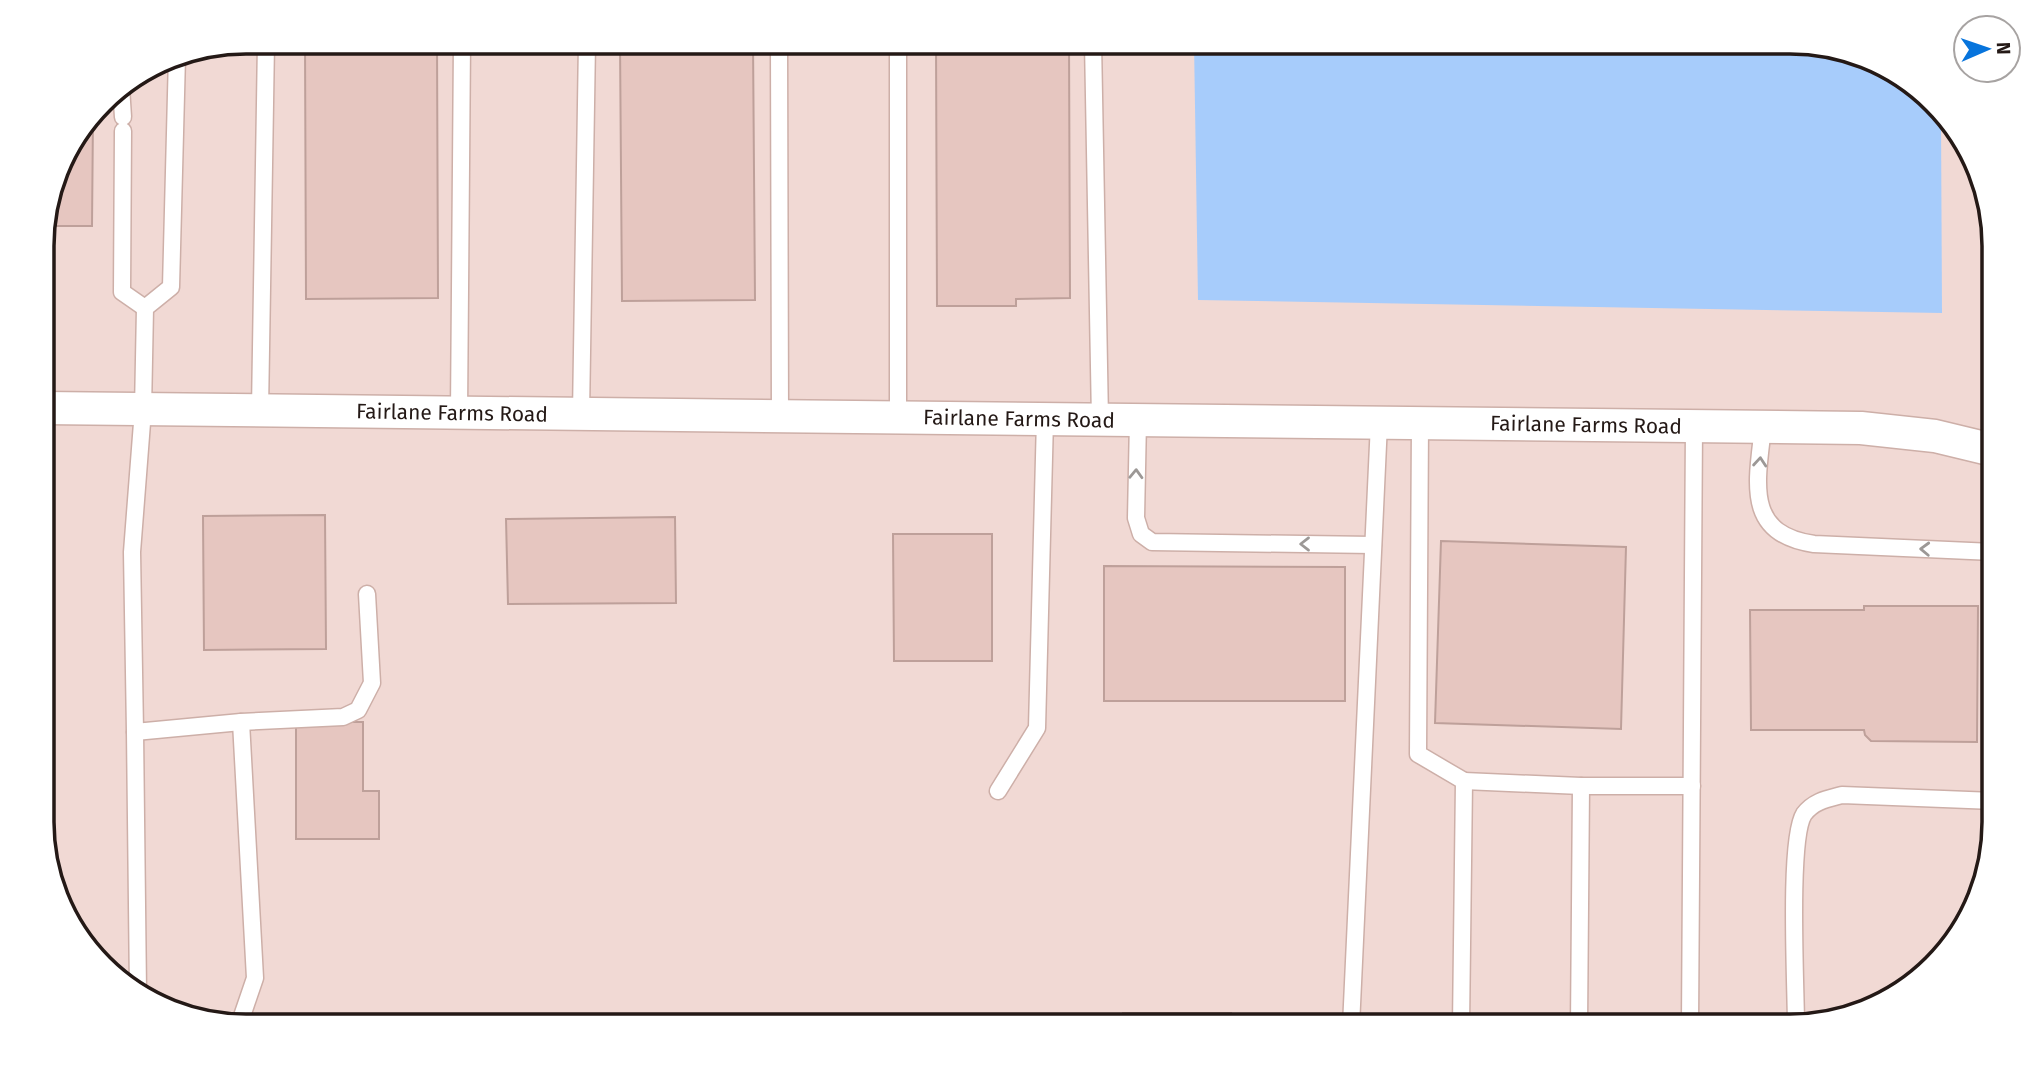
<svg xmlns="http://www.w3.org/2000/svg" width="2036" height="1068" font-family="'Fira Sans',sans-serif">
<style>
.built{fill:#f1d9d4}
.water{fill:#a7ccfb}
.building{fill:#e6c6c0;stroke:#bea09a;stroke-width:2}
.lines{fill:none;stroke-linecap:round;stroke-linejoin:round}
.lane-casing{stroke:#cdafa8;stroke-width:19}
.street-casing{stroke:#cdafa8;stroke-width:35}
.lane{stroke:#fff;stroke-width:16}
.street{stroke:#fff;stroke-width:32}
.oneway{stroke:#9c9896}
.labels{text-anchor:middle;stroke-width:5;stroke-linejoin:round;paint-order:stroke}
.street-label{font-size:21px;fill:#241916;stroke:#fff}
.rim{fill:none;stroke:#241916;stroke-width:3.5}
</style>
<rect width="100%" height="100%" fill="#ffebe7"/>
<!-- built -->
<polygon class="built" points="246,42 1790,42 1880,63 1959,132 1992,220 1994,822 1973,912 1903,992 1803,1026 246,1026 156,1005 84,946 44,849 42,232 63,155 111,93 168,57"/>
<!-- water -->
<polygon class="water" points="1194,42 1790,42 1880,63 1941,117 1942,313 1198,300"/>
<!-- building -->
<g class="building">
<polygon points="305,42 437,42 438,298 306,299"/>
<polygon points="620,42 753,42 755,300 622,301"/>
<polygon points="936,42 1069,42 1070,298 1016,299 1016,306 937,306"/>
<polygon points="93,117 92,226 44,226 63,156"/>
<polygon points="325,515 326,649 204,650 203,516"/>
<polygon points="675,517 676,603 508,604 506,519"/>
<polygon points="893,534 992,534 992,661 894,661"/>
<polygon points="1441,541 1626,547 1621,729 1435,723"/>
<polygon points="1104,566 1345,567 1345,701 1104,701"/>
<polygon points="1864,606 1978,606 1977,742 1871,741 1865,735 1864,730 1751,730 1750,610 1864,610"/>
<polygon points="296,722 363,722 363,791 379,791 379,839 296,839"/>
<polygon points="1123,1013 1231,1013 1230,1026 1123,1026"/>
</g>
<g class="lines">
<!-- lane casing -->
<g class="lane-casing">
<g id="lane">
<polyline points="779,42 780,416"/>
<polyline points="898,42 898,418"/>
<polyline points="1093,42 1100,420"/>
<polyline points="177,56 171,287 145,308 143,410 132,552 135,732 241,722 343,717 358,710 372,683 367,594"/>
<polyline points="121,87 123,117"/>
<polyline points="123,131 122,292 145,308"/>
<polyline points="260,410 266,42"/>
<polyline points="459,413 462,42"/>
<polyline points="581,414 587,42"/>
<polyline points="1138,420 1136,518 1141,534 1152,542 1373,545"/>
<polyline points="1420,423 1418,754 1464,781 1461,1026"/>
<path d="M 1763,427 C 1757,482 1744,534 1814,544 L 1993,552"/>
<polyline points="135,732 138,991"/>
<polyline points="1464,781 1581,786"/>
<polyline points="998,791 1037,728 1045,419"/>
<polyline points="237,1024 241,1019 255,978 241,722"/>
<polyline points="1351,1026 1379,423"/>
<polyline points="1579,1026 1581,786 1692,786"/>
<polyline points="1690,1026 1694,426"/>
<path d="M 1796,1026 C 1796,988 1788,839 1804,814 C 1814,801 1827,799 1842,795 L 1994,801"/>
</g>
</g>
<!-- street casing -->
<g class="street-casing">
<polyline id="street" points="43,408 1861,428 1935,436 1993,450"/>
</g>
<!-- lane -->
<use href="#lane" class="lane"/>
<!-- street -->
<use href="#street" class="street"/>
</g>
<!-- one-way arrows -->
<defs><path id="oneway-chevron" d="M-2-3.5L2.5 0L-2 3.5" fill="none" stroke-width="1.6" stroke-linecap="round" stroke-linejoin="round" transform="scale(1.75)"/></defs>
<g class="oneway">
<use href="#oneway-chevron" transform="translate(1760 462) rotate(-85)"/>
<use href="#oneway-chevron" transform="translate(1136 474) rotate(-88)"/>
<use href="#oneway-chevron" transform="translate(1305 544) rotate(-180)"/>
<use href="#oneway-chevron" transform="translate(1925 549) rotate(-178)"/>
</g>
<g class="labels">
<!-- street labels -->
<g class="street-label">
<text transform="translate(452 413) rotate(1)" y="7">Fairlane Farms Road</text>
<text transform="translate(1019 419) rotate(1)" y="7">Fairlane Farms Road</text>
<text transform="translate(1586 425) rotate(1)" y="7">Fairlane Farms Road</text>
</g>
</g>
<!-- crop -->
<path d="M0 0H2036V1068H0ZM246 54H1790A192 192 0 0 1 1982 246V822A192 192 0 0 1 1790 1014H246A192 192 0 0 1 54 822V246A192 192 0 0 1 246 54Z" fill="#fff" fill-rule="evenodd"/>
<path class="rim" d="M246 54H1790A192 192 0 0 1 1982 246V822A192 192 0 0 1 1790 1014H246A192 192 0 0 1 54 822V246A192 192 0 0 1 246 54Z"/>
<!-- north arrow -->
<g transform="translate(1987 49) rotate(88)"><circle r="33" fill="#ffffff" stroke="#a7a3a2" stroke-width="2"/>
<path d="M0-5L12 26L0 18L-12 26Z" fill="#0774dc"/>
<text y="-10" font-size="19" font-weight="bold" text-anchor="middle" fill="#241916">N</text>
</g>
</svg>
